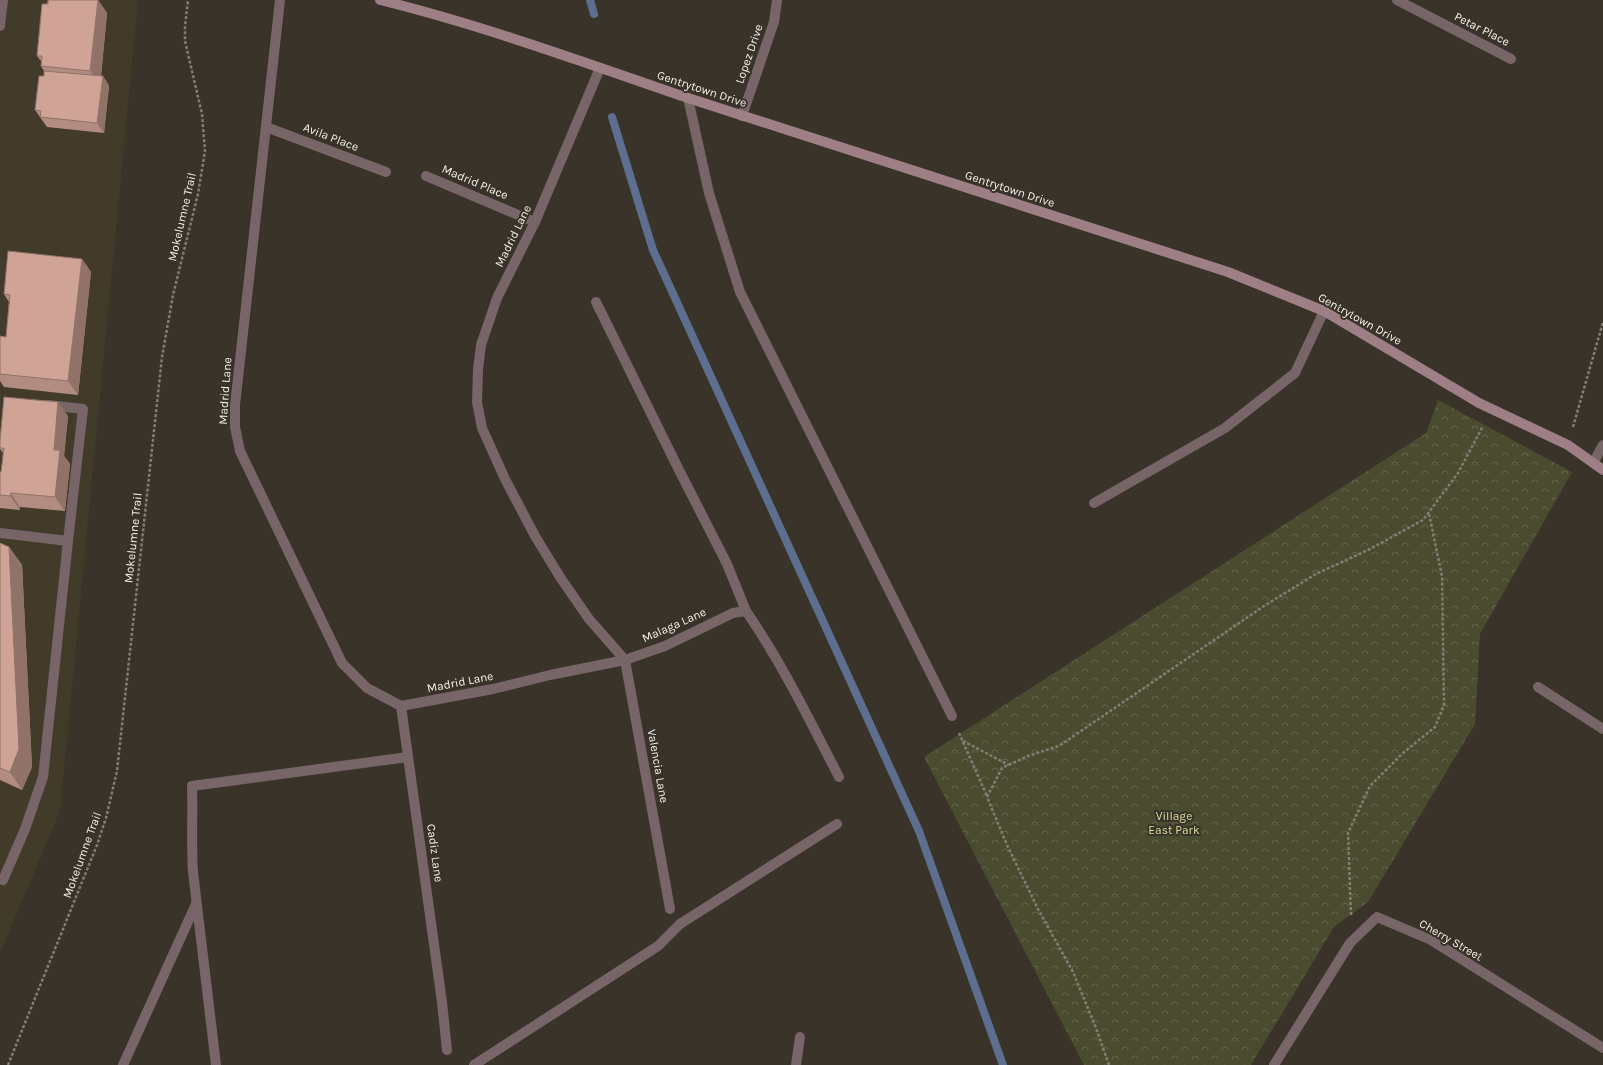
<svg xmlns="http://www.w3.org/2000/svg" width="1603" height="1065" font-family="Karla,sans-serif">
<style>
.built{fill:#433b2a}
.park{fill:url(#park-crowns)}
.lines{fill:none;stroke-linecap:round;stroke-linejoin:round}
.stream{stroke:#5c6f8f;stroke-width:8}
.path{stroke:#827e75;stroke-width:2.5;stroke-dasharray:3 2;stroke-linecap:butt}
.lane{stroke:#776568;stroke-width:10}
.street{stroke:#776568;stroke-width:10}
.secondary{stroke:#9d7f85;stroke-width:10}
.wall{fill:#b28c81}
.shaded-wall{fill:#917269}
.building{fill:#cfa396;stroke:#917269}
.labels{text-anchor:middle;stroke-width:4;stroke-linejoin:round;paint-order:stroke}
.street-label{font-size:12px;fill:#f2efe8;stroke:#393329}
.park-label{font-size:12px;fill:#d8de9d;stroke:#393329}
</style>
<defs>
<pattern id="park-crowns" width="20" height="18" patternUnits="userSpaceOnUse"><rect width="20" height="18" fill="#4a4c30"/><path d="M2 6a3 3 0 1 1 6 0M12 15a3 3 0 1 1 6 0" fill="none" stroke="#65664e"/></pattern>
</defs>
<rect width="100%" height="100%" fill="#393329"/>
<!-- built -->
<polygon class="built" points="0,0 138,0 60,811 0,953"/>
<!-- park -->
<polygon class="park" points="1438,400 1572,472 1480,634 1475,724 1368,902 1334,927 1251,1065 1084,1065 924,757 1426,433"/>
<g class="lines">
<!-- stream -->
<g class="stream">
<polyline points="590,0 594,14"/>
<polyline points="612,117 653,250 919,831 1003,1065"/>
</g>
<!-- path -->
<g class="path">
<polyline points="1573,427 1603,322"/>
<polyline points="959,733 987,796"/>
<polyline points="963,741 1009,765"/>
<polyline points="1351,915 1348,833 1370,786 1403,753 1435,727 1444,705 1442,576 1429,514"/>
<polyline points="8,1065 97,845 106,818 117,771 162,357 173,295 198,194 205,151 202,114 185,41 185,26 188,0"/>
<polyline points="1109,1065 1096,1028 1073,972 1038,909 1007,845 987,797 1002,768 1028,756 1059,746 1264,606 1316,574 1370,549 1423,520 1458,473 1483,426"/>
</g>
<!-- lane -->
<g class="lane">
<polyline points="0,26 3,0"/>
<polyline points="688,98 709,193 740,292 952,716"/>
<polyline points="266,127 386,172"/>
<polyline points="426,176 535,222"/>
<polyline points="596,302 678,468 727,564 746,611"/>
<polyline points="48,405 83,409 68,541"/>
<polyline points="0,533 68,541 43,777 25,829 3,880 0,879"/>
<path d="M 733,613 L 746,611 C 782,663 810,721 839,777"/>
<polyline points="123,1065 196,904"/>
<path d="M 216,1065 L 193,872 C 191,843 193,815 192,786 L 408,757"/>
<polyline points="474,1065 658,946 680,924"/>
</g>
<!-- street -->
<g class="street">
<polyline points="280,0 235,405 235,427 240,451 342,663 367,688 401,706 493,689 550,675 625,660 665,646 733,613"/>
<polyline points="1397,0 1511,59"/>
<polyline points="600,68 535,222 497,298 481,345 478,370 477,402 482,428 505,479 535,536 560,577 589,619 625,660"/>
<polyline points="742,116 774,22 777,0"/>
<polyline points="1593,463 1603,445"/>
<polyline points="1094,503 1225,428 1295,373 1324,311"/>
<polyline points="625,660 670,909"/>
<polyline points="1538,687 1603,729"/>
<polyline points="401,706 442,1002 447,1050"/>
<polyline points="680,924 837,824"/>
<polyline points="796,1065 800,1037"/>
<polyline points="1274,1065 1350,943 1377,917 1431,940 1603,1048"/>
</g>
<!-- secondary -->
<path class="secondary" d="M 380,0 C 485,26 586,63 688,98 L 1228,272 L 1324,311 L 1479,403 L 1568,445 L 1603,470"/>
</g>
<!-- wall -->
<g class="wall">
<polygon points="48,0 98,0 107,13 101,76 103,76 109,86 104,133 47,127 35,110 44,76 44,71 41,66 41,61 37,56"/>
<polygon points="82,259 91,272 78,395 4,387 0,381 0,336 6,337 9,302 4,294"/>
<polygon points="68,416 64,456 70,464 65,511 20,507 20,510 0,508 0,472 1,472 3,453 0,449 0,440"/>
<polygon points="0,543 9,547 22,565 32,767 22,790 0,780"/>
</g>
<!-- shaded-wall -->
<g class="shaded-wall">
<polygon points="98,0 107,13 100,85 90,71"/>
<polygon points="103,76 109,86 104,133 97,123"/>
<polygon points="82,259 91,272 78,395 68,381"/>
<polygon points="58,402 68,416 64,456 70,464 65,511 55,497 54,450"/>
<polygon points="11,493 20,507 20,510 10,496"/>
<polygon points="9,547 22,565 32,767 22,790 10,772"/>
</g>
<!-- building -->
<g class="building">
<polygon points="48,0 98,0 90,71 41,66 42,56 37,56 42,4 48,4"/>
<polygon points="44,71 103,76 97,123 40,117 41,111 35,110 39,76 44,76"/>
<polygon points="8,251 82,259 68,381 0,374 0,336 6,337 10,295 4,294"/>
<polygon points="4,397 58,402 54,450 60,450 55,497 11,493 10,496 0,495 0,472 1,472 4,448 0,448 0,440"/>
<polygon points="0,543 9,547 19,749 10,772 0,768"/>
</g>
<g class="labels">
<!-- street labels -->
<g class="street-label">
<text transform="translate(1482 29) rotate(27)" y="4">Petar Place</text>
<text transform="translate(749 54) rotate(-71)" y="4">Lopez Drive</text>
<text transform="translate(702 89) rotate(18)" y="4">Gentrytown Drive</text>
<text transform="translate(331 137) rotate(21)" y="4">Avila Place</text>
<text transform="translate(475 182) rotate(23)" y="4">Madrid Place</text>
<text transform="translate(1010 189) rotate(18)" y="4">Gentrytown Drive</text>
<text transform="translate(182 217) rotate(-77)" y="4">Mokelumne Trail</text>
<text transform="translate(513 236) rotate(-64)" y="4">Madrid Lane</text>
<text transform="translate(1360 319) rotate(29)" y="4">Gentrytown Drive</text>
<text transform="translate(225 391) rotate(-86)" y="4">Madrid Lane</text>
<text transform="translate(133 538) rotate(-84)" y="4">Mokelumne Trail</text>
<text transform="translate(674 625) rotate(-24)" y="4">Malaga Lane</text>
<text transform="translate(460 682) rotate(-11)" y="4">Madrid Lane</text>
<text transform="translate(658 766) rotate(80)" y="4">Valencia Lane</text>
<text transform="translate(435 853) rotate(82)" y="4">Cadiz Lane</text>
<text transform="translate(82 855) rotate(-70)" y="4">Mokelumne Trail</text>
<text transform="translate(1451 940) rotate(30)" y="4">Cherry Street</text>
</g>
<!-- park labels -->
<g class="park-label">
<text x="1174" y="820">Village<tspan x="1174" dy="14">East Park</tspan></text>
</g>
</g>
</svg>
